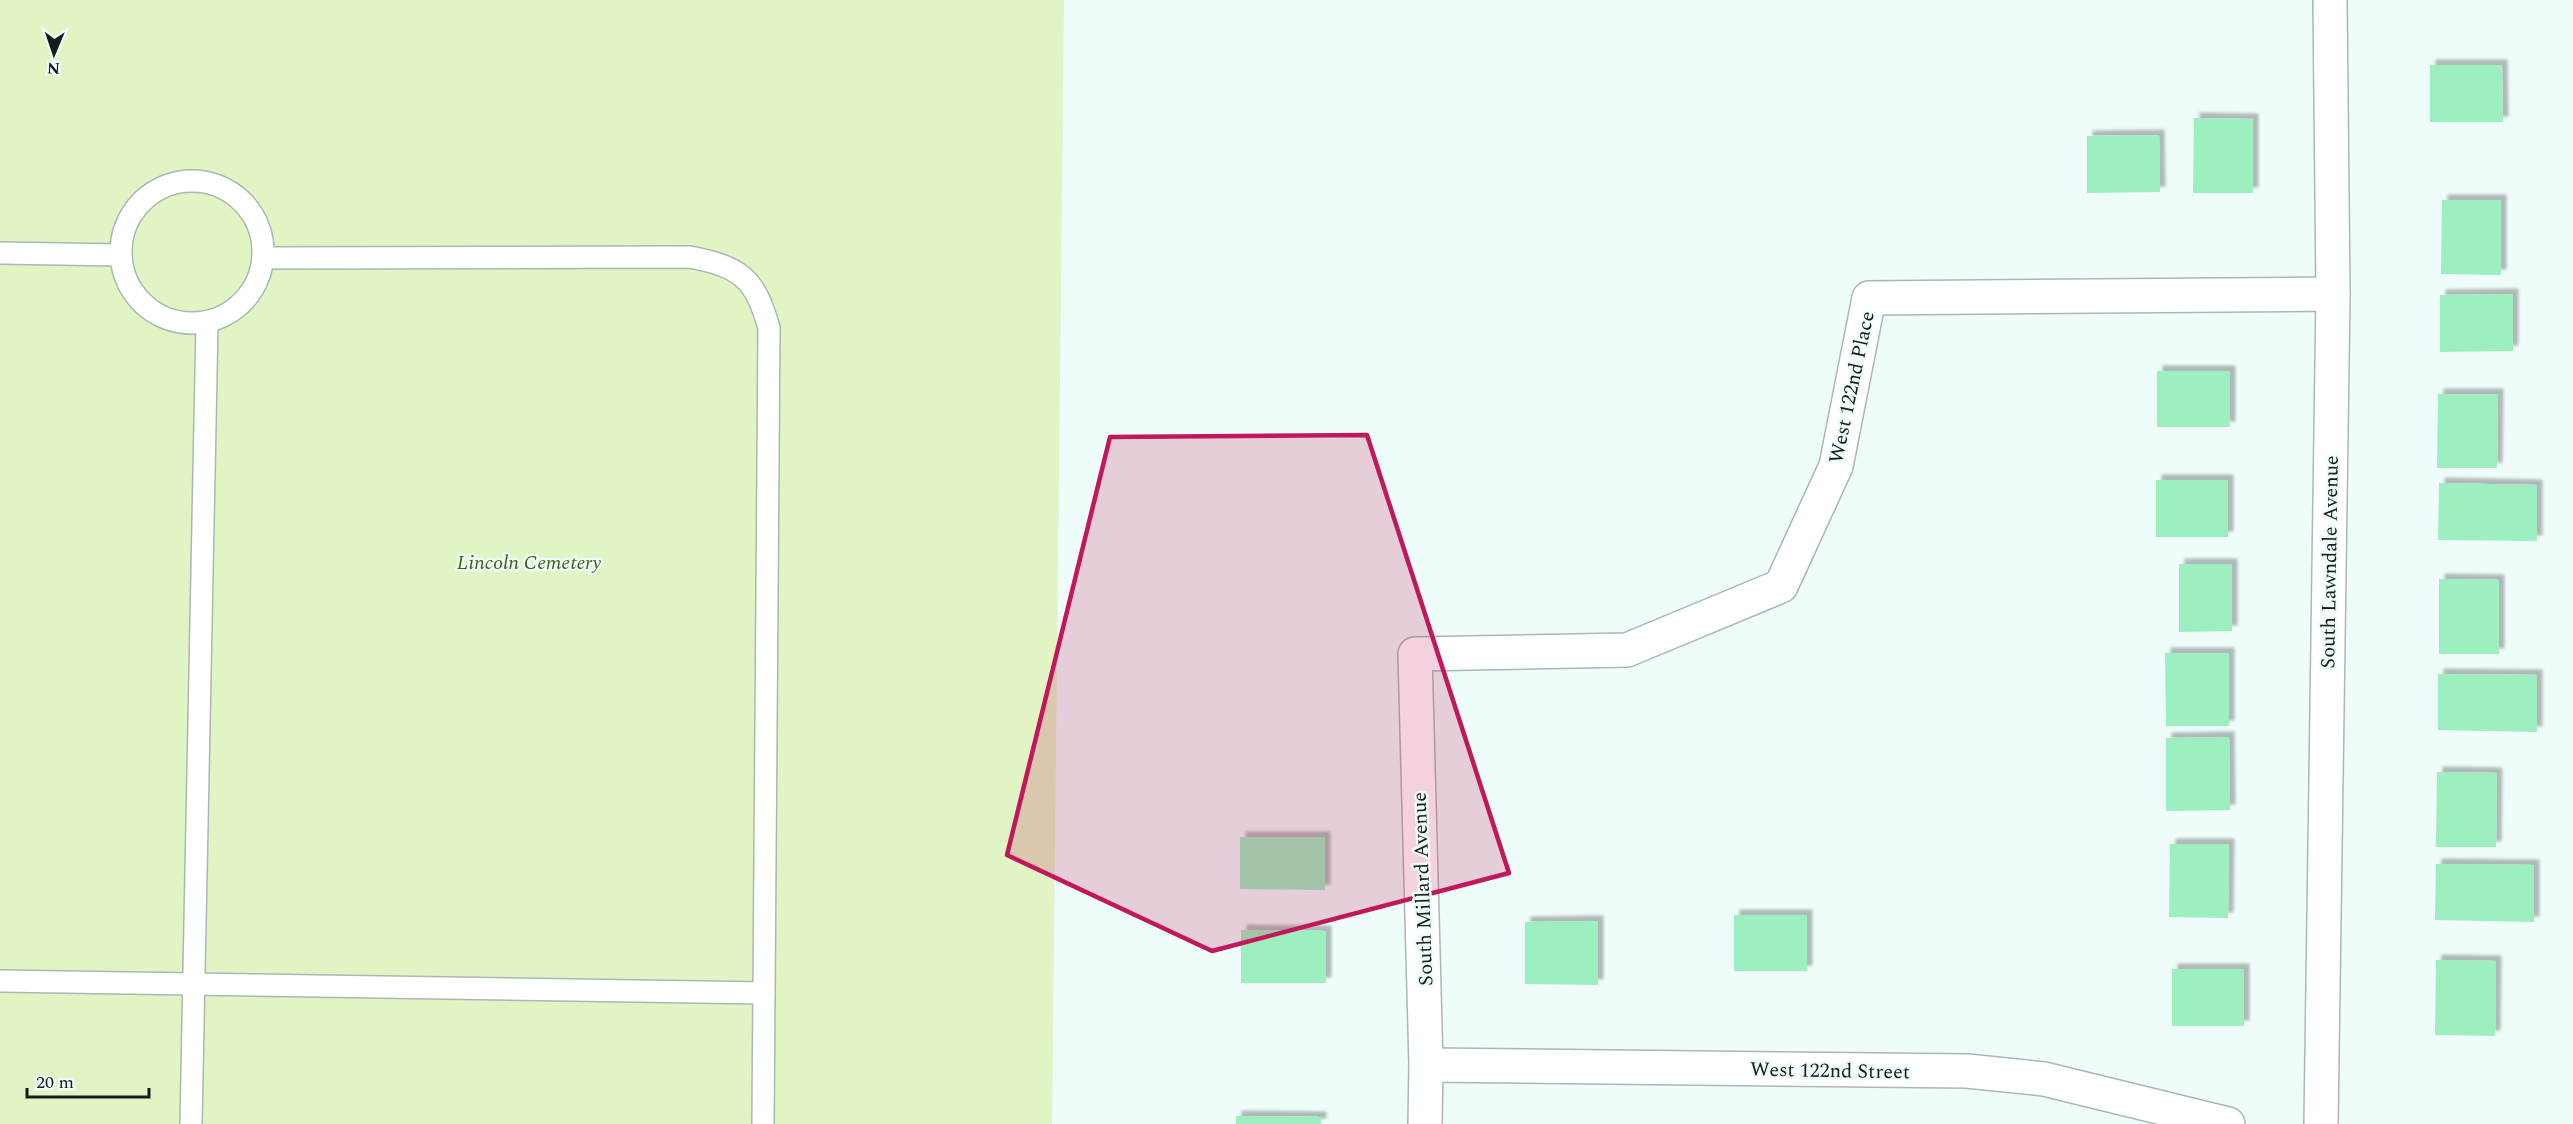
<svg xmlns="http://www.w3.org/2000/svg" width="2573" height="1124" font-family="Spectral,serif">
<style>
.green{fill:#e0f4c4}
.building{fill:#9defbf;filter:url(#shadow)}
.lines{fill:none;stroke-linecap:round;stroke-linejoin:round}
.lane-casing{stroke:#aab7b5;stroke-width:24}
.street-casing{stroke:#aab7b5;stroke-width:36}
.lane{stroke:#fff;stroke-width:21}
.street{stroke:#fff;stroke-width:33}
.marked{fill:#c2185b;fill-opacity:0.2;stroke:#c2185b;stroke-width:4.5;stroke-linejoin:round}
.labels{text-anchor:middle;stroke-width:5;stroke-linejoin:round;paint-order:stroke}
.street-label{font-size:20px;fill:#171c1b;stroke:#eefcfa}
.park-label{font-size:20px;font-style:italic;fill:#455e0c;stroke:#eefcfa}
</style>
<defs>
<filter id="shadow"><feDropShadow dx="5.5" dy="-5.5" stdDeviation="1.5" flood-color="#0004"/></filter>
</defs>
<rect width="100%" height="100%" fill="#eefcfa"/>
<!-- green -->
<polygon class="green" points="0,0 1064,0 1052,1124 0,1124"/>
<!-- building -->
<g class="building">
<polygon points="2430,65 2502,65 2503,122 2430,122"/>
<polygon points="2194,118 2253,119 2253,193 2193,193"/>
<polygon points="2159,135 2160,192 2087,193 2087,136"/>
<polygon points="2442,200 2501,200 2501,275 2441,274"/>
<polygon points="2513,294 2513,351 2440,352 2440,295"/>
<rect x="2157" y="371" width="73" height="56"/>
<polygon points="2438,394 2498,394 2497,468 2437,468"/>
<rect x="2156" y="480" width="72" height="57"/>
<polygon points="2439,483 2537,485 2537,541 2438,540"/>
<polygon points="2179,564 2232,564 2232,631 2179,632"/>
<polygon points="2439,579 2499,580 2499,654 2439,654"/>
<polygon points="2165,653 2229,653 2229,726 2166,726"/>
<polygon points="2438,674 2537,675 2537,732 2438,730"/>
<polygon points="2229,737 2230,810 2166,811 2166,738"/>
<polygon points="2437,772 2497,773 2496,847 2436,847"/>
<polygon points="1240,837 1325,837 1325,890 1240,889"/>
<polygon points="2170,844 2229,844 2228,918 2169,917"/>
<polygon points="2436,864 2534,865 2534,922 2435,920"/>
<rect x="1734" y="915" width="73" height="56"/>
<polygon points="1598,921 1598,985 1525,984 1525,922"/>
<polygon points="1241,930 1326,931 1326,983 1241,983"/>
<polygon points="2436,960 2496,961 2495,1036 2435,1035"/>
<rect x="2172" y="969" width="72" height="57"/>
<polygon points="1236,1116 1321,1117 1321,1124 1236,1124"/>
</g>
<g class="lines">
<!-- lane casing -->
<g class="lane-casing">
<g id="lane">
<circle cx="192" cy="252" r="71"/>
<polyline points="0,253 120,255"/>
<path d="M 264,258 L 690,257 C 741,267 755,278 769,328 L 763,1124"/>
<polyline points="0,981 764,993"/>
<polyline points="191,1124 207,323"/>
</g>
</g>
<!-- street casing -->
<g class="street-casing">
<g id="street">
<polyline points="1426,1065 1967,1071 2044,1079 2228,1124"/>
<polyline points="1425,1124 1426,1065 1415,654 1627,650 1781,586 1836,466 1869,298 2333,294"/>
<polyline points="2321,1124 2333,294 2330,0"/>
</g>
</g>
<!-- lane -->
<use href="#lane" class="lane"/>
<!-- street -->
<use href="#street" class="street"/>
</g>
<!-- marked area -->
<path class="marked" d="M 1367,435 L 1509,873 L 1212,951 L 1007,855 L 1110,437 Z"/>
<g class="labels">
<!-- street labels -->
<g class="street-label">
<text transform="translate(1851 387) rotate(-78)" y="7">West 122nd Place</text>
<text transform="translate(2329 562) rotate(-89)" y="7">South Lawndale Avenue</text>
<text transform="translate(1422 889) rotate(-92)" y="7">South Millard Avenue</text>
<text transform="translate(1830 1070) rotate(1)" y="7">West 122nd Street</text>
</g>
<!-- park labels -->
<g class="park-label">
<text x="529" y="569">Lincoln Cemetery</text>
</g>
</g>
<!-- north arrow -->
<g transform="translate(54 54) rotate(182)" stroke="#eefcfa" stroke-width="4.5" paint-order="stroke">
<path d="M0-4.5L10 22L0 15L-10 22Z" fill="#171c1b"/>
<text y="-9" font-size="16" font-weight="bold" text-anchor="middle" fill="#171c1b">N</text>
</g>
<!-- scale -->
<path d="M27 1088v9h122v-9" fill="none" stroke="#171c1b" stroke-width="3"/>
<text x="36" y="1088" font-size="18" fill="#171c1b" stroke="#eefcfa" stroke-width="4.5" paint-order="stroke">20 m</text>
</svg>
